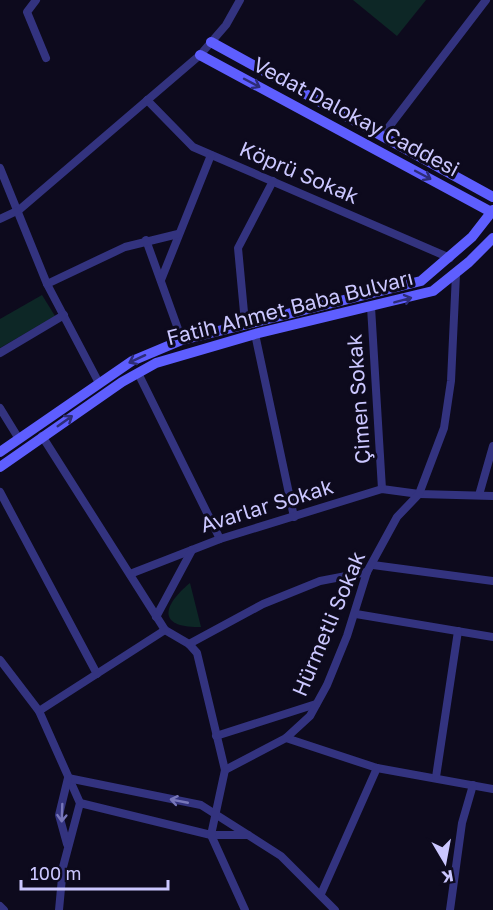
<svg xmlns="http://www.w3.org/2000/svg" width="493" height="910" font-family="'Golos Text',sans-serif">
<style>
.green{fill:#0d2726}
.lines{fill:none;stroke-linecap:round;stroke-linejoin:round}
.street{stroke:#33337f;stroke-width:8}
.secondary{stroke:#5e5eff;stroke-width:10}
.oneway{stroke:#2d2c77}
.oneway2{stroke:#7776b9}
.labels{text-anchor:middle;stroke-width:6;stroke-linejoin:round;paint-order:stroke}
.street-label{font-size:21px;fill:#cbc7ff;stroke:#0d0a1d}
</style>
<rect width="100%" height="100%" fill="#0d0a1d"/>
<!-- green -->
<g class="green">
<polygon points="353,0 426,0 397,36"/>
<polygon points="42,295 55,316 0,348 0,319"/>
<path d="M 190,583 L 201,627 C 157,628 162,606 190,583 Z"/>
</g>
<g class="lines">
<!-- street -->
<g class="street">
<polyline points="36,0 27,12 46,58"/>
<polyline points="147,100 193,147 450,258"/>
<polyline points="382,136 486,0"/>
<polyline points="0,168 47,284 99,383"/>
<polyline points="0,219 19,210 200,55 226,25 240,0"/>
<polyline points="146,240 182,340"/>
<polyline points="161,280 211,155"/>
<polyline points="47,284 125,247 178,234"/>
<polyline points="371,307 382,489"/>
<polyline points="245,323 238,248 273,181"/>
<polyline points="255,334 294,517"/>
<polyline points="0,353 64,315"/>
<polyline points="138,373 220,539"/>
<polyline points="0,408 19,439"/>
<polyline points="42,436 165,630 189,644 197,653 225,770"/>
<polyline points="0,492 97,674"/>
<polyline points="479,495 493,446"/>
<polyline points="373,565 493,581"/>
<polyline points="130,574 220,539 382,489 419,494 493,496"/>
<polyline points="356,614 493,637"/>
<polyline points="156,617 192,550"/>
<polyline points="189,644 263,604 320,581 367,572"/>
<polyline points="0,660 39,711 80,803 63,867 59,910"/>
<polyline points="39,711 165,630"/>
<polyline points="216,736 316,704"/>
<polyline points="286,738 377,768 493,789"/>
<polyline points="436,777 458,631"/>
<polyline points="68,778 201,805 281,856 335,910"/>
<polyline points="80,803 211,835 248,835"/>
<polyline points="67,844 59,815 68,778"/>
<polyline points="321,894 377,768"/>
<polyline points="0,906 4,910"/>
<polyline points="245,910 211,835 225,770 286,738 310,716 327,685 347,636 367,572 397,517 419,494 444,428 451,381 456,274"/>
<polyline points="450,910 462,823 473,785"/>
</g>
<!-- secondary -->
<g class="secondary">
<polyline points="211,42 493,197"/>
<polyline points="200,55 493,213"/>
<polyline points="0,452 132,361 182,340 421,281 472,237 493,210"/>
<polyline points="0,467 122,382 156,363 255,334 433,291 469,262 493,238"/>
</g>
</g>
<!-- one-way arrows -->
<defs><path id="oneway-shaft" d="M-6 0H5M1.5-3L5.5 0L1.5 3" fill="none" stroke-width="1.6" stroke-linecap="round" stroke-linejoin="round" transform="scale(1.5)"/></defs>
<g class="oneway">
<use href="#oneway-shaft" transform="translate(252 83) rotate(28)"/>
<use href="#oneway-shaft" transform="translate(423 175) rotate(28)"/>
<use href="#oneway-shaft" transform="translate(403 300) rotate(-15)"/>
<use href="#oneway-shaft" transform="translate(137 359) rotate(155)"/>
<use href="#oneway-shaft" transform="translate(65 421) rotate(-35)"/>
</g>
<g class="oneway2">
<use href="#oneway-shaft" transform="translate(179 801) rotate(-169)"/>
<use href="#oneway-shaft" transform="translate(62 813) rotate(92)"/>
</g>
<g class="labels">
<!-- street labels -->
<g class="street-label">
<text transform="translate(356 117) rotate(28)" y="7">Vedat Dalokay Caddesi</text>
<text transform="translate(299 173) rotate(23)" y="7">Köprü Sokak</text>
<text transform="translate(290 308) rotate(-14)" y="7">Fatih Ahmet Baba Bulvarı</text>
<text transform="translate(359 399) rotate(-94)" y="7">Çimen Sokak</text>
<text transform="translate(267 506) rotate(-17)" y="7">Avarlar Sokak</text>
<text transform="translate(329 624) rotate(-67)" y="7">Hürmetli Sokak</text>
</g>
</g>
<!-- north arrow -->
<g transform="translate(445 862) rotate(170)" stroke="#0d0a1d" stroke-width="4.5" paint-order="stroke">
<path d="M0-4.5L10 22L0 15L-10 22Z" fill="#cbc7ff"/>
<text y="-9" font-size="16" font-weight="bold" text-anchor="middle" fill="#cbc7ff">K</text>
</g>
<!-- scale -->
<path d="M21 880v9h147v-9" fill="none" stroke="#cbc7ff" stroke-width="3"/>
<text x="30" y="880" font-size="18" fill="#cbc7ff" stroke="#0d0a1d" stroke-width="4.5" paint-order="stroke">100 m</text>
</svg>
